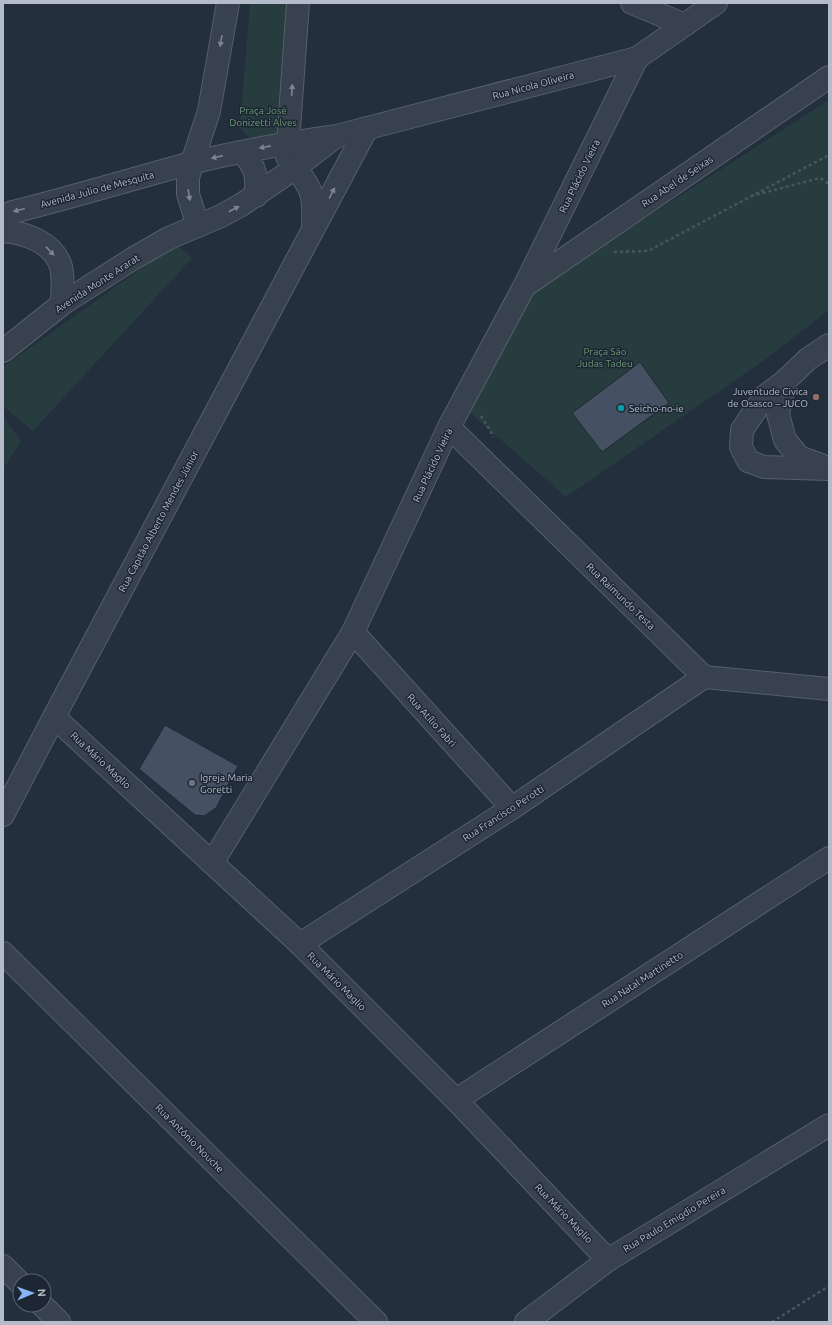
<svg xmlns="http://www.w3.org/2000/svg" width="832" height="1325" font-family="Ubuntu,sans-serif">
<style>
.green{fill:#263c3f}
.building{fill:#455162;stroke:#1f2835}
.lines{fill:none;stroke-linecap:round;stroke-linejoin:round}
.street-casing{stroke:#565f6c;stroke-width:24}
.path{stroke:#44595c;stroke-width:2.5;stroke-dasharray:3 3;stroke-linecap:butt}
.street{stroke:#38414e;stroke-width:22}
.oneway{fill:#7c8592}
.education-dot{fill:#8d6e63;stroke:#1d2633;stroke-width:1.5}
.culture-dot{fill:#0f9aa8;stroke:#1d2633;stroke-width:1.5}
.worship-dot{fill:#6b7280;stroke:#1d2633;stroke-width:1.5}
.labels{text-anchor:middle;stroke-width:3;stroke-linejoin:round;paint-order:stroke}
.street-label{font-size:10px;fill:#b4bcc9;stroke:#1d2633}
.park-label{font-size:10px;fill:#6b9a76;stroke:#1d2633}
.poi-label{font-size:10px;fill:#b4bcc9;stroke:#1d2633;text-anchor:start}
</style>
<rect width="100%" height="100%" fill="#242f3e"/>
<!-- green -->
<g class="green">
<path d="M 250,3 L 293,3 L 284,130 C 267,144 253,147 240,127 Z"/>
<polygon points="829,100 829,310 763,361 566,497 468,411 529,293"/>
<polygon points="176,244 192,258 33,431 3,406 3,367"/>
<polygon points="3,417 21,441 3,469"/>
</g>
<!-- building -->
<g class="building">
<polygon points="640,362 669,403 602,452 572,413"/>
<polygon points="165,725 238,766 216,808 204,816 195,815 139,769"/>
</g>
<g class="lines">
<!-- street casing -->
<g class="street-casing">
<g id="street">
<polyline points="632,3 685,25"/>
<path d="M 242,152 C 256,167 257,175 256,196"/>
<polyline points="287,157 298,3"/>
<path d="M 295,168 C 314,190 314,198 313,226"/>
<path d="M 3,216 L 13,212 C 73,197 132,179 191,163 C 239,151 288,143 337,136 L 637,58 L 716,3"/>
<polyline points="198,226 188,194 188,178 192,163 209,111 228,3"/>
<path d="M 3,231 C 25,233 54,242 61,267 C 64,279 62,292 62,304"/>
<polyline points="526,285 829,77"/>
<polyline points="3,351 62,304 134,258 169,238 221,216 241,205 295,168 335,137"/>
<polyline points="785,381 765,396 742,430 741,447 748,461 764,467 829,469"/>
<polyline points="449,427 704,677 829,689"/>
<polyline points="821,465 799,457 785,440 778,414 785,381 808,359 829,345"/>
<polyline points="353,632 512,808"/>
<polyline points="54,717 300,944 456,1100 608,1260"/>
<polyline points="3,815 54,717 367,128"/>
<polyline points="212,863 353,632 449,427 525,285 637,58"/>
<polyline points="300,944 512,808 704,677"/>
<polyline points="3,953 376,1322"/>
<polyline points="456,1100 829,858"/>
<polyline points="3,1266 20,1283"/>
<polyline points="42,1305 59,1322"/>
<polyline points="526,1322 608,1260 829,1125"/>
</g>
</g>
<!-- path -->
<g class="path">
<polyline points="751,196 820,178 829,184"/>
<polyline points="614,252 648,251 829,155"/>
<polyline points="481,416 494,437"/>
<polyline points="772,1322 829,1286"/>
</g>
<!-- street -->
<use href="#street" class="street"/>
</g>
<!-- one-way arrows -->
<defs><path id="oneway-solid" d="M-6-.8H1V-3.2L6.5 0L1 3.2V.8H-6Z"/></defs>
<g class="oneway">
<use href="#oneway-solid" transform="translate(221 41) rotate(100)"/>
<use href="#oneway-solid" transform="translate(292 90) rotate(-86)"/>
<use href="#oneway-solid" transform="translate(265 147) rotate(169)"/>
<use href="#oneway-solid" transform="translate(217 157) rotate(167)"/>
<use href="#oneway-solid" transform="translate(332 193) rotate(-62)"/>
<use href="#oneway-solid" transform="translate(189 195) rotate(81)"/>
<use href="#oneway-solid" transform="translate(234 209) rotate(-28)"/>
<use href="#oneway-solid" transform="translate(19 210) rotate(165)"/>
<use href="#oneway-solid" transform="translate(50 251) rotate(47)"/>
</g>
<!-- markers -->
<circle class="education-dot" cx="816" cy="397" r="4"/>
<circle class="culture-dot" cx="621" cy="408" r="4"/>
<circle class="worship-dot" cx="192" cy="783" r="4"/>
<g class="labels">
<!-- street labels -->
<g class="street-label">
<text transform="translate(533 85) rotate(-15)" y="4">Rua Nicola Oliveira</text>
<text transform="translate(579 176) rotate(-64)" y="4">Rua Plácido Vieira</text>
<text transform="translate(677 181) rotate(-34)" y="4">Rua Abel de Seixas</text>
<text transform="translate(97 189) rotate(-15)" y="4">Avenida Julio de Mesquita</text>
<text transform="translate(97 283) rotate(-33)" y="4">Avenida Monte Ararat</text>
<text transform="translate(432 465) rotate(-65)" y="4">Rua Plácido Vieira</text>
<text transform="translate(158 521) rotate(-62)" y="4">Rua Capitão Alberto Mendes Júnior</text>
<text transform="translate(621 596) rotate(44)" y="4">Rua Raimundo Testa</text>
<text transform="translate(432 720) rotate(48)" y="4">Rua Atílio Fabri</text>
<text transform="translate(101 760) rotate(43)" y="4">Rua Mário Maglio</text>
<text transform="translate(503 813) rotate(-33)" y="4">Rua Francisco Perotti</text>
<text transform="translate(642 979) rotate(-33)" y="4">Rua Natal Martinetto</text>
<text transform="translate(337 981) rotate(45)" y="4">Rua Mário Maglio</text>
<text transform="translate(190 1138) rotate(45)" y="4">Rua Antônio Nouche</text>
<text transform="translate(564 1213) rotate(46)" y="4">Rua Mário Maglio</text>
<text transform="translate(674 1219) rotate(-31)" y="4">Rua Paulo Emigdio Pereira</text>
</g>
<!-- park labels -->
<g class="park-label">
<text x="263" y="114">Praça José<tspan x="263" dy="12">Donizetti Alves</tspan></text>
<text x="605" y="355">Praça São<tspan x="605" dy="12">Judas Tadeu</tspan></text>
</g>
<!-- poi labels -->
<g class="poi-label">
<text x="808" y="395" text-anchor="end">Juventude Civica<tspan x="808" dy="12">de Osasco – JUCO</tspan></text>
<text x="629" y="412">Seicho-no-ie</text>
<text x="200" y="781">Igreja Maria<tspan x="200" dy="12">Goretti</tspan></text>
</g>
</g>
<!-- border -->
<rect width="832" height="1325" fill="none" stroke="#b4bcc9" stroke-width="8"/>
<!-- north arrow -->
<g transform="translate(32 1293) rotate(88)"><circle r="19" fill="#1d2633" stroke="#59626f"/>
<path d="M0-3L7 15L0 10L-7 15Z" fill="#8ab4f8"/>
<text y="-6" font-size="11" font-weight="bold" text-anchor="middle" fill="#b4bcc9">N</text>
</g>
</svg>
